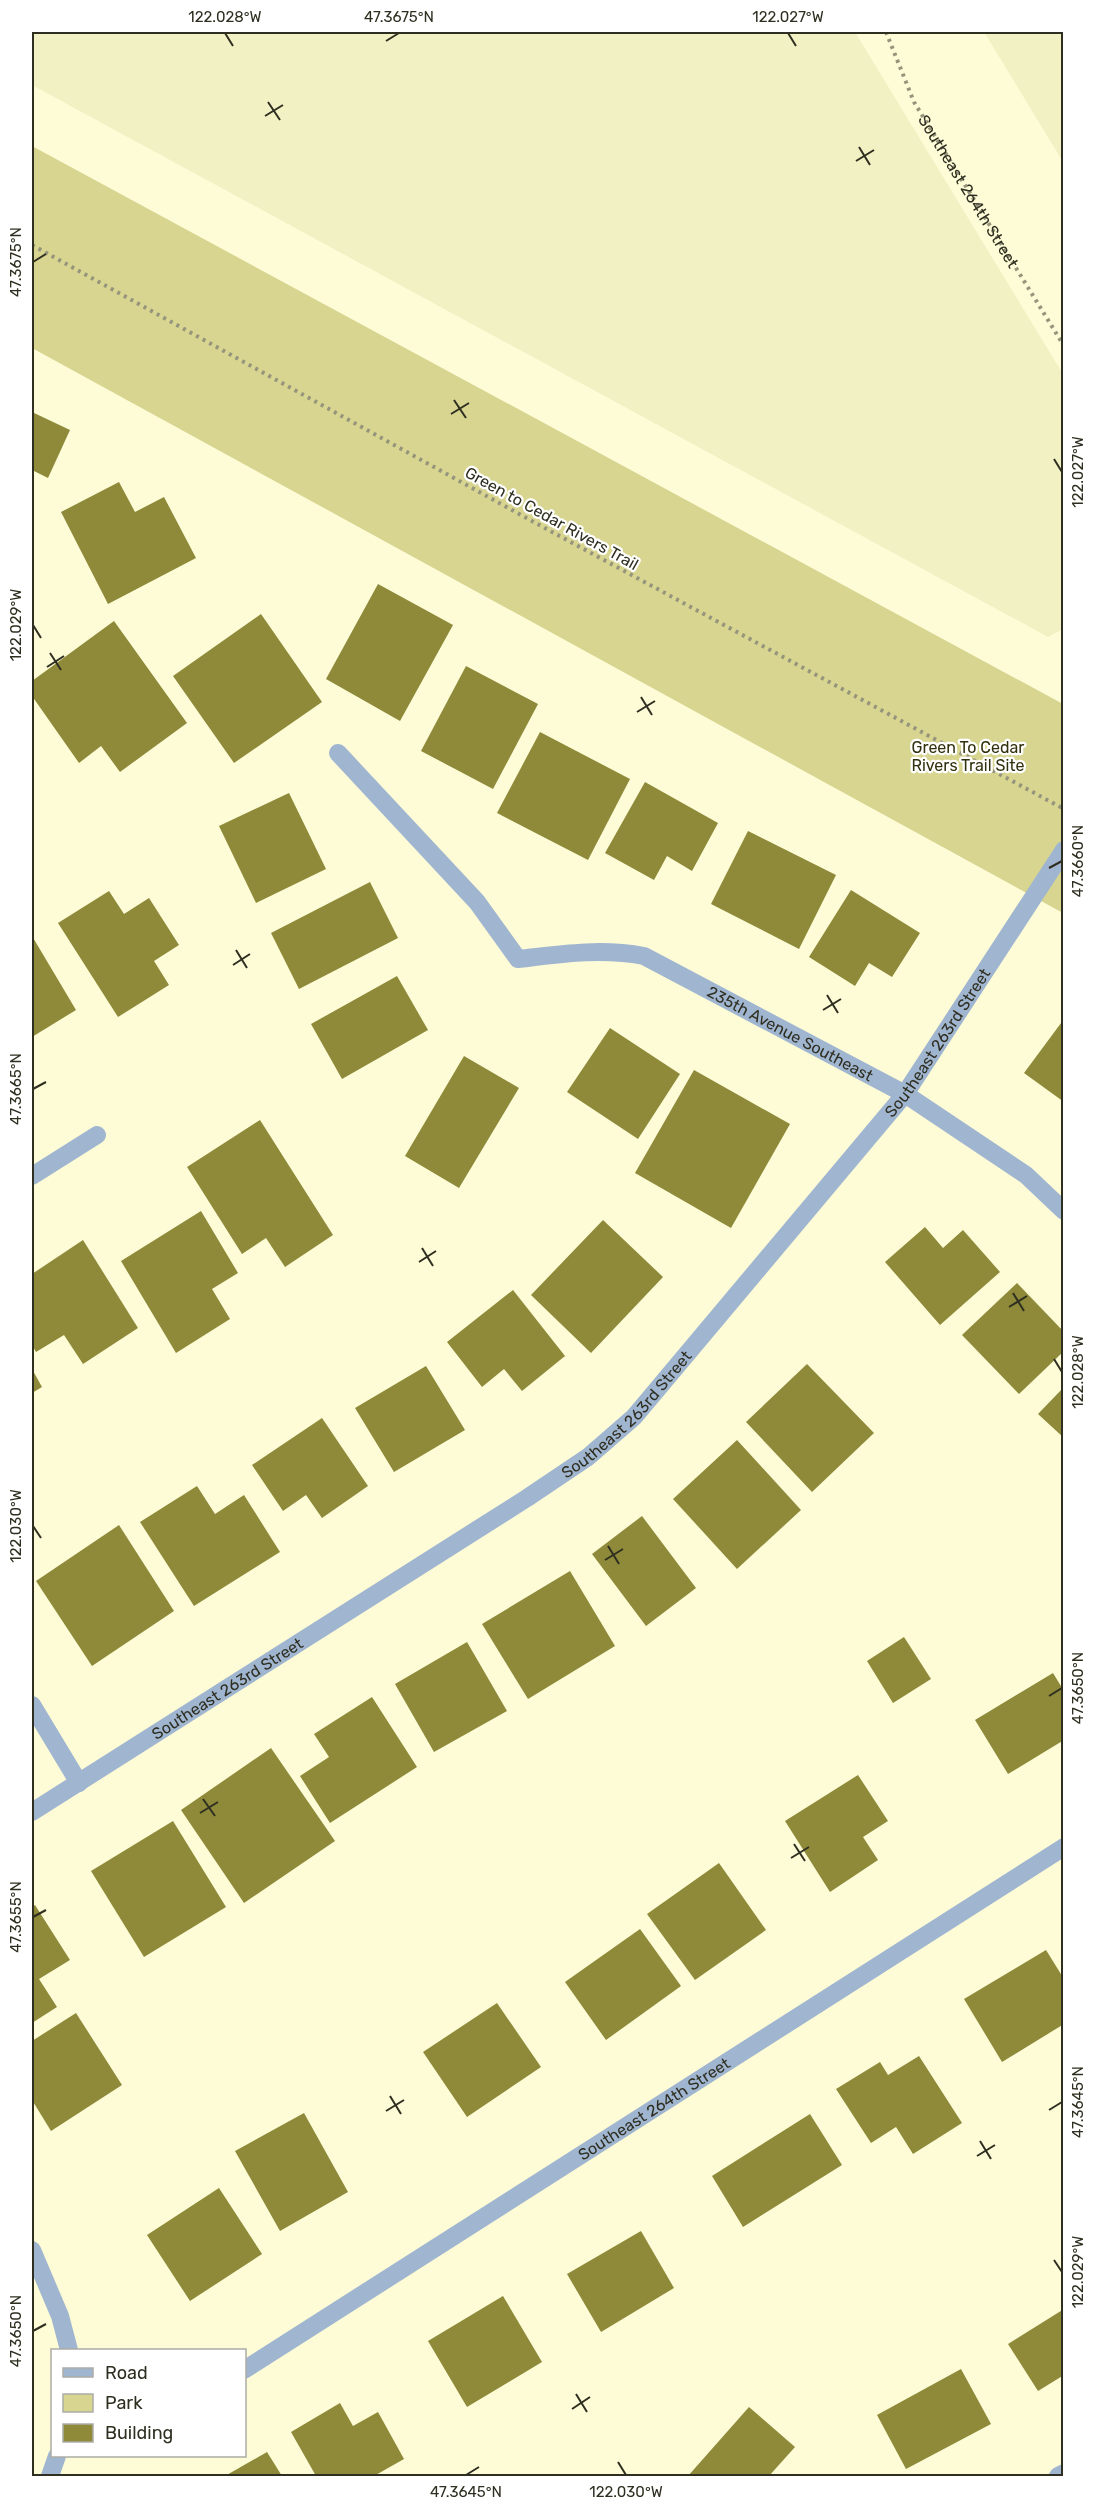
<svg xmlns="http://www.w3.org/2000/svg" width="1095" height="2508" font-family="Rubik,sans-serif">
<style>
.built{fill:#f2f1c4}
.green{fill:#d8d591}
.building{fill:#8e8a3a}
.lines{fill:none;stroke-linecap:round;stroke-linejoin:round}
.path{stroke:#96957c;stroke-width:4;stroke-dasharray:3 4.5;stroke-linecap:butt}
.minor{stroke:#a0b5d0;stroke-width:18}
.ticks{fill:none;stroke:#2f2f21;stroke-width:2}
.labels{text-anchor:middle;stroke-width:4.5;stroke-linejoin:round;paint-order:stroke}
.street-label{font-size:16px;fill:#2f2f21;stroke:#fff}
.park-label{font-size:16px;fill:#32310d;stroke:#fff}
.neatline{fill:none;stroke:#2f2f21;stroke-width:2}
.ticks-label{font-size:15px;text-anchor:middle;fill:#2f2f21}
</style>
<rect width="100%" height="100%" fill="#fdfcd7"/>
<!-- built -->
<g class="built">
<polygon points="32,32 855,32 1063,374 1063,629 1048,637 32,85"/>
<polygon points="984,32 1063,32 1063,162 1006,68"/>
</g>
<!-- green -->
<polygon class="green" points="32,146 1063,704 1063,913 32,348"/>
<!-- building -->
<g class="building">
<polygon points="32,412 70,430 48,478 32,470"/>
<polygon points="119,482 135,512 164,497 196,558 108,604 61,512"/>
<polygon points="378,584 453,625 400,721 326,679"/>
<polygon points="261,614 322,702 234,763 173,676"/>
<polygon points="114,621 187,723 120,772 101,746 79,763 32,696 32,681"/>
<polygon points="466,666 538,704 493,789 421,751"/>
<polygon points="540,732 630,779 588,860 497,813"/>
<polygon points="645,782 718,823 692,871 667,856 654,880 605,853"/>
<polygon points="289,793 326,869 256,903 219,826"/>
<polygon points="748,831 836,875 799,949 711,904"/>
<polygon points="370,882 398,938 299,989 271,933"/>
<polygon points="851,890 920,933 892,977 869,963 855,986 809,957"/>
<polygon points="109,891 124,914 149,898 179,945 154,961 169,985 118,1017 58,923"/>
<polygon points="32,936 76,1010 32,1037"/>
<polygon points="397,976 428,1030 342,1079 311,1024"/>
<polygon points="1064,1019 1064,1102 1024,1073"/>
<polygon points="610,1028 680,1074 638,1139 567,1092"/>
<polygon points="464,1056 519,1088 459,1188 405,1156"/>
<polygon points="694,1070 790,1124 731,1228 635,1173"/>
<polygon points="260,1120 333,1235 285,1267 266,1238 242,1254 187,1167"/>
<polygon points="201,1211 238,1273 212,1289 230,1319 176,1353 121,1261"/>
<polygon points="603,1220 663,1277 591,1353 531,1295"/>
<polygon points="925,1227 943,1248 963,1230 1000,1272 940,1325 885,1262"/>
<polygon points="83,1240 138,1328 83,1364 64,1335 36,1352 32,1345 32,1274"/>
<polygon points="1017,1283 1064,1332 1064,1351 1019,1394 962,1335"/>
<polygon points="513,1290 565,1356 522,1391 504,1369 482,1387 447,1342"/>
<polygon points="807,1364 874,1433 812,1492 746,1422"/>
<polygon points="426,1366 465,1430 394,1472 355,1408"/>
<polygon points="32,1369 42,1387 32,1393"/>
<polygon points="1064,1387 1064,1438 1038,1414"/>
<polygon points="322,1418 368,1486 322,1518 306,1495 283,1511 252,1465"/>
<polygon points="737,1440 801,1510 737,1569 673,1499"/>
<polygon points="197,1486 215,1514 244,1495 280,1552 194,1606 140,1522"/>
<polygon points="642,1516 696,1588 646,1626 592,1554"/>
<polygon points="119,1525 174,1611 92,1666 36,1581"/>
<polygon points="570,1571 615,1646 528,1699 482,1624"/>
<polygon points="904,1637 931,1679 893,1703 867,1661"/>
<polygon points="467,1642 507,1711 434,1752 395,1684"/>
<polygon points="1053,1673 1064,1691 1064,1740 1008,1774 975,1720"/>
<polygon points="372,1697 417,1767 330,1823 300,1776 329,1757 314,1734"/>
<polygon points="271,1748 335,1841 244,1903 181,1810"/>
<polygon points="858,1775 888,1821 863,1837 878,1860 830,1892 785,1821"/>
<polygon points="173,1821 226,1907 144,1957 91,1871"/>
<polygon points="719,1863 766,1930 695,1980 647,1914"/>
<polygon points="35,1905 70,1960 39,1979 57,2007 32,2023 32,1907"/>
<polygon points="640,1929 681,1986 606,2040 565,1982"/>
<polygon points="1046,1950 1064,1979 1064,2024 1002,2062 964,1999"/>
<polygon points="497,2003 541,2067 467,2117 423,2052"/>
<polygon points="76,2013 122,2085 51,2131 32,2100 32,2041"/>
<polygon points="919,2056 962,2123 913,2154 896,2127 871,2143 836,2089 880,2062 888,2075"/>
<polygon points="304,2113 348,2192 280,2231 235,2151"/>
<polygon points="810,2114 842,2165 743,2227 712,2176"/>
<polygon points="219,2188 262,2254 190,2301 147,2235"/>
<polygon points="641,2231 674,2288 601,2332 567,2274"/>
<polygon points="503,2296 542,2362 467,2407 428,2341"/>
<polygon points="1064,2309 1064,2375 1038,2391 1008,2344"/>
<polygon points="961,2369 991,2424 906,2469 877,2415"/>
<polygon points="340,2403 353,2426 378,2412 404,2459 374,2476 316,2476 291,2432"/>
<polygon points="749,2407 795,2447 769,2476 688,2476"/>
<polygon points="267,2452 282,2476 225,2476"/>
</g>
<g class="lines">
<!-- path -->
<g class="path">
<path id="s1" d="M 886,32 L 914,102 L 1064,346"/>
<polyline points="32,245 530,520 1064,809"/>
</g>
<!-- minor -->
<g class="minor">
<path id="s2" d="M 338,753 L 477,902 L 518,959 C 561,954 601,948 644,956 L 905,1094 L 1026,1175 L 1064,1211"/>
<polyline points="32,1176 97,1135"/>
<polyline points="32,1705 79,1783"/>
<path id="s3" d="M 32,1812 L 527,1498 L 588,1457 L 634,1417 L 905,1094 L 1064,850"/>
<polyline points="32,2250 60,2316 69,2350"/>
<path id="s4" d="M 244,2370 L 1064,1847"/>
<polyline points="50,2476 57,2456"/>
<polyline points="1058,2476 1064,2473"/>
</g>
</g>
<!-- ticks -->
<path class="ticks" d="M 225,33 L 233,46M 788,33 L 796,46M 386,41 L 399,33M 268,102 L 280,120M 265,116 L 283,105M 859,147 L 870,165M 856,161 L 874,150M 33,262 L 46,254M 454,400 L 466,418M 451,414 L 469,403M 1054,459 L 1062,472M 33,625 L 41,638M 50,653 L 61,670M 47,667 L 64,656M 641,697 L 652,715M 637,712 L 655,701M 1049,868 L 1062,861M 236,950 L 247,968M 233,965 L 250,954M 827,995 L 838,1013M 823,1010 L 841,999M 33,1089 L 46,1082M 422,1248 L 433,1266M 419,1262 L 436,1251M 1013,1293 L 1024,1311M 1009,1307 L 1027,1296M 1054,1359 L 1062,1372M 33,1526 L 41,1538M 608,1546 L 619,1564M 605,1560 L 623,1549M 1049,1696 L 1062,1688M 203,1799 L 215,1816M 200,1813 L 218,1802M 794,1844 L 805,1861M 791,1858 L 809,1847M 33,1917 L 46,1910M 390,2096 L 401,2114M 1049,2110 L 1062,2102M 386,2111 L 404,2100M 980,2141 L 991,2159M 977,2156 L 995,2145M 1054,2260 L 1062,2272M 33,2331 L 46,2324M 576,2394 L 587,2412M 572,2409 L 590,2397M 618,2462 L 626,2475M 466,2475 L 479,2467"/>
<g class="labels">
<!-- street labels -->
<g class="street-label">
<text dy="6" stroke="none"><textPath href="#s1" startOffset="180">Southeast 264th Street</textPath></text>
<text transform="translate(552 518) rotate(29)" y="6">Green to Cedar Rivers Trail</text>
<text dy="6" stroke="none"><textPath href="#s2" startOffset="566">235th Avenue Southeast</textPath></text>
<text dy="6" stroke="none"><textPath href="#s3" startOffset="1203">Southeast 263rd Street</textPath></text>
<text dy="6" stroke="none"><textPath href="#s3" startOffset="717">Southeast 263rd Street</textPath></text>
<text dy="6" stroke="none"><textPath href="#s3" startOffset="231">Southeast 263rd Street</textPath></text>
<text dy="6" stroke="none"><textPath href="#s4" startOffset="486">Southeast 264th Street</textPath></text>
</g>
<!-- park labels -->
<g class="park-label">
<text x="968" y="753">Green To Cedar<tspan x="968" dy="18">Rivers Trail Site</tspan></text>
</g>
</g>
<!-- border -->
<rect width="1095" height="2508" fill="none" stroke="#ffffff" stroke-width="66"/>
<!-- legend -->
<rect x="51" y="2349" width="195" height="108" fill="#ffffff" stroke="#acaca6" stroke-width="1.5"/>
<rect x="63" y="2368" width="30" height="9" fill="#a0b5d0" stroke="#acaca6" stroke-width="1.5"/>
<text x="105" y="2379" font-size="18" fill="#2f2f21">Road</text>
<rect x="63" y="2394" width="30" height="18" fill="#d8d591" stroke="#acaca6" stroke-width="1.5"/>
<text x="105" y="2409" font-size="18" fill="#2f2f21">Park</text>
<rect x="63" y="2424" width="30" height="18" fill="#8e8a3a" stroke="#acaca6" stroke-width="1.5"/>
<text x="105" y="2439" font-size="18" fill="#2f2f21">Building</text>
<rect x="33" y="33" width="1029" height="2442" class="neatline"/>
<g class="ticks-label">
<text x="225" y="22">122.028°W</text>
<text x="399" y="22">47.3675°N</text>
<text x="788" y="22">122.027°W</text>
<text transform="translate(16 262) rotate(-90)" y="5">47.3675°N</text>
<text transform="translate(1078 472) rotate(-90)" y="5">122.027°W</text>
<text transform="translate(16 625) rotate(-90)" y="5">122.029°W</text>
<text transform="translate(1078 861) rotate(-90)" y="5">47.3660°N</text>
<text transform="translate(16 1089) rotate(-90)" y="5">47.3665°N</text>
<text transform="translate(1078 1372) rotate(-90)" y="5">122.028°W</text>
<text transform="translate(16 1526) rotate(-90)" y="5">122.030°W</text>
<text transform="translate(1078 1688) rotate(-90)" y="5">47.3650°N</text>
<text transform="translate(16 1917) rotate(-90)" y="5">47.3655°N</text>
<text transform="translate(1078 2102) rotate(-90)" y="5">47.3645°N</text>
<text transform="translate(1078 2272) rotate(-90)" y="5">122.029°W</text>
<text transform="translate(16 2331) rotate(-90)" y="5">47.3650°N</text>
<text x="466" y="2497">47.3645°N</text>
<text x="626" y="2497">122.030°W</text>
</g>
</svg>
